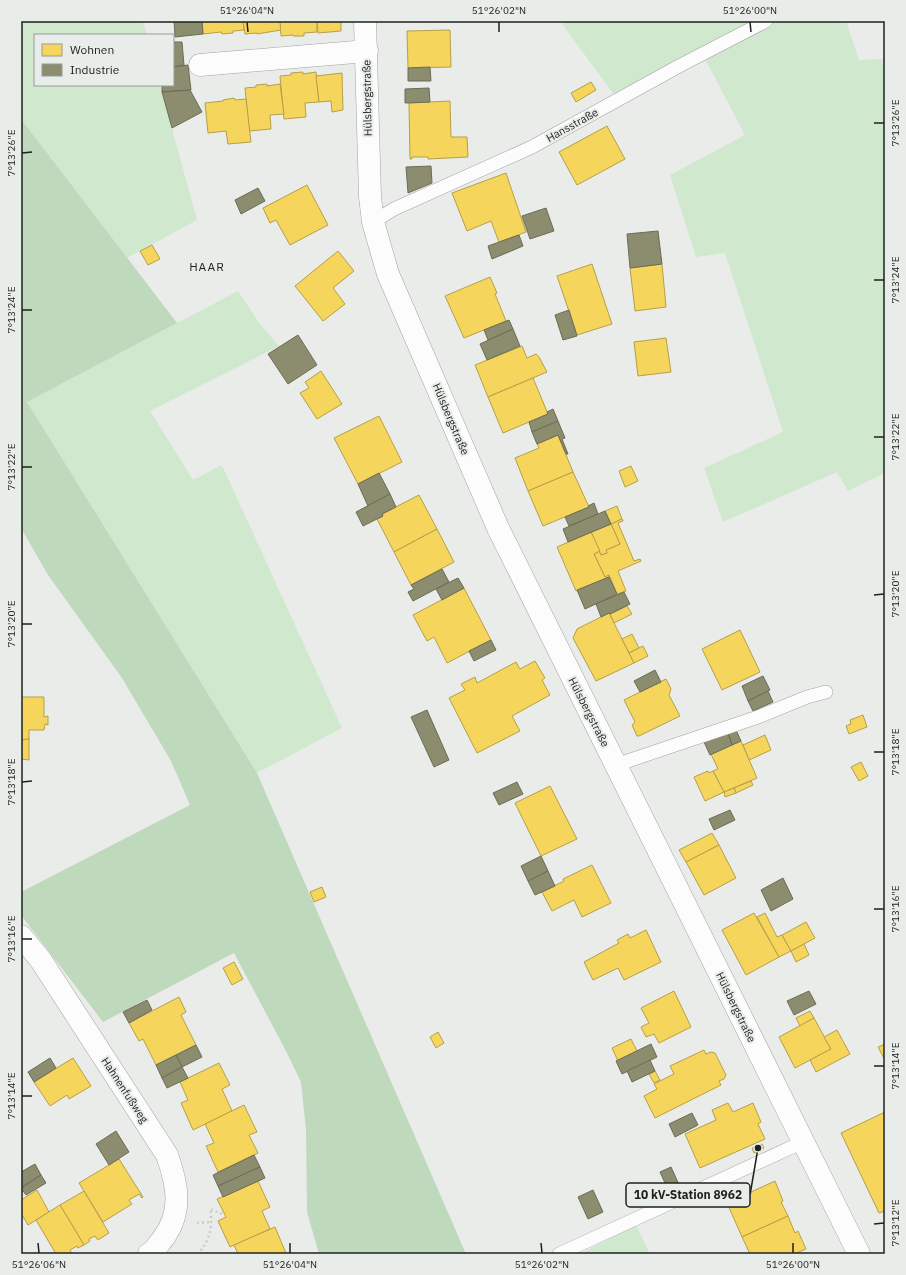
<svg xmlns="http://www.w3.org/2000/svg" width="906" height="1275" font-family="'IBM Plex Sans',sans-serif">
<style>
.green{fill:#d0e8ce}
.forest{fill:#bfd9bd}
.homes{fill:#f6d55c;stroke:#b59f49}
.industry{fill:#8c8c6e;stroke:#6b6c56}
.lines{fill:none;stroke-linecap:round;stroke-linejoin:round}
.service-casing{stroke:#a1a3a1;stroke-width:14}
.minor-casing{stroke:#a1a3a1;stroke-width:23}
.path{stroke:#cbcccb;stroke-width:2.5;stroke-dasharray:2 3;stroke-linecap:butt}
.service{stroke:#fcfcfc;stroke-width:13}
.minor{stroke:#fcfcfc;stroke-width:22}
.ticks{fill:none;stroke:#1e201e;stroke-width:1.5}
.labels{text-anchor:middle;stroke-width:4;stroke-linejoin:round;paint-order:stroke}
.street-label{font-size:11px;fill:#1e201e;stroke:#e9ede9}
.neighbourhood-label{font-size:12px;letter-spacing:1px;fill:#1e201e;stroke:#e9ede9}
.leader{fill:none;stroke:#1e201e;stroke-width:1.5}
.callout-dot{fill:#1e201e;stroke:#e9ede9;stroke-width:1.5}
.callout{fill:#e9ede9;stroke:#1e201e;stroke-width:1.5}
.callout-label{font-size:12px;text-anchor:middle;font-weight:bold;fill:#1e201e}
.neatline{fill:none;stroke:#1e201e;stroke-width:1.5}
.ticks-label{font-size:10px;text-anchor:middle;fill:#1e201e}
</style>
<rect width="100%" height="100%" fill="#eaecea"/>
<!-- green -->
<g class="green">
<polygon points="21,21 143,21 147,35 35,35 35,85 160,85 197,220 127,258 21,119"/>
<polygon points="560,21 846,21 859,60 885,59 885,473 848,491 837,472 723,522 704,468 783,432 725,253 696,257 670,175 745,135 705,59 620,103"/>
<polygon points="238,291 260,324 279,346 150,411 193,480 222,465 342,728 257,773 27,402"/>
<polygon points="636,1225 650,1254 580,1254"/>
</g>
<!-- forest -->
<polygon class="forest" points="21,119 177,323 27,402 257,773 466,1254 319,1254 307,1212 306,1130 301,1082 286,1051 234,953 103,1022 21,915 21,892 190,805 171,761 122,678 48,575 21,528"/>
<!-- homes -->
<g class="homes">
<polygon points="202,21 243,21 244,30 233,31 233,33 222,34 221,32 203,34"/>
<polygon points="243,21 280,21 281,30 257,34 257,33 245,34"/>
<polygon points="280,21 317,21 317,32 304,33 304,36 293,36 293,35 281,36"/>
<polygon points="317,21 341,21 341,31 318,33"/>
<polygon points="450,30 451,67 408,68 407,31"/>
<polygon points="303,72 303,74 316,72 319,102 305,103 306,117 284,119 280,76 291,75 291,73"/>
<polygon points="342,73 343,110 332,112 331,101 319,102 316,76"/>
<polygon points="591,82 596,90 576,102 571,93"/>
<polygon points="267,84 267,86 280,84 284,114 270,115 271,129 249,131 245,88 256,87 256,85"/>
<polygon points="234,98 235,100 246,99 251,142 228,144 226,131 208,133 205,103 223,101 223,100"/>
<polygon points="450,101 451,137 467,137 468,157 428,159 428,157 412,157 412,159 410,159 409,103"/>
<polygon points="607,126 625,159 577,185 559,152"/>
<polygon points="506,173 526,232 499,242 491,221 467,231 452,193"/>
<polygon points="307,185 328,225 290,245 276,220 270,223 263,208"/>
<polygon points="152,245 160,259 148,265 140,251"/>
<polygon points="338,251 354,271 333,288 345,304 323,321 295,286"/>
<polygon points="592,264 612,324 577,335 557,276"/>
<polygon points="662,264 666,307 635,311 630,268"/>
<polygon points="490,277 497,293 495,294 506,321 464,338 445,296"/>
<polygon points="666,338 671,372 638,376 634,342"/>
<polygon points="522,346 527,358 536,354 539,357 547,372 488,397 475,365"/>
<polygon points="321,371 342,404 317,419 300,393 309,388 305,382"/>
<polygon points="533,378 548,414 503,433 488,397"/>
<polygon points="379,416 402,462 358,484 334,438"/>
<polygon points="558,435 573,472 528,491 515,458 539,448 537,444"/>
<polygon points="631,466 638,481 625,487 619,471"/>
<polygon points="573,472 589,507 543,526 528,491"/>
<polygon points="419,495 437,529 394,552 377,519 383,516 382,514"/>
<polygon points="617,506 622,519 611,524 605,511"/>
<polygon points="622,519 623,521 618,523 634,561 640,559 641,561 618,571 626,591 617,594 609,575 605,577 594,554 600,551 601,555 607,553 606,550 620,544 611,524"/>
<polygon points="611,524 620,544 606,550 607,553 601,555 591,532"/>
<polygon points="437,529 454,562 411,585 394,552"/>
<polygon points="591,532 600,551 594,554 605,577 609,575 609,577 576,591 557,547"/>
<polygon points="464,588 491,640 447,663 434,637 427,641 413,615"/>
<polygon points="627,606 632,614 614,623 610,614"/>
<polygon points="609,613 634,663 596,681 573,638 577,629"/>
<polygon points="740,630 760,672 722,690 702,649"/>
<polygon points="632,634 639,648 629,653 622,639"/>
<polygon points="643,646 648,656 634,663 629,653"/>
<polygon points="535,661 545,678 542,680 550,695 512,716 520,731 477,753 449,698 465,690 461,684 475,677 477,683 516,662 520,669"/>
<polygon points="666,679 671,689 669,695 680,716 639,736 637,736 632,725 635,722 624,700"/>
<polygon points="21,697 44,697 44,717 48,716 48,725 45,724 44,730 29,730 29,739 21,740"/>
<polygon points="863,715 867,727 849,734 846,726 851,724 850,720"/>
<polygon points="765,735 771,750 749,760 743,745"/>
<polygon points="29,739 29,760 21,759 21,740"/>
<polygon points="741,741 757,778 724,792 713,771 718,769 711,754"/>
<polygon points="861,762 868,776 859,781 851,767"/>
<polygon points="708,771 709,773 713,771 724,792 705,801 694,777"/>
<polygon points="751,781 753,785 736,793 734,788"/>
<polygon points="550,786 577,839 541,856 515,803"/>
<polygon points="734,788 736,793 725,797 724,792"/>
<polygon points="712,833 719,845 686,862 679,850"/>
<polygon points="719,845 736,878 704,895 686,862"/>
<polygon points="592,865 611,903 582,917 574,900 552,911 542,892 564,881 563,879"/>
<polygon points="322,887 326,897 314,902 310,892"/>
<polygon points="754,913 779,957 746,975 722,930"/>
<polygon points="765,913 777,937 782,935 791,951 779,957 757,917"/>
<polygon points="806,922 815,938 791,951 782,935"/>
<polygon points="646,930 661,962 624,980 618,968 593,980 584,962 619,943 617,940 628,934 630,938"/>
<polygon points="804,944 809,955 796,962 791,951"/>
<polygon points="234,962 243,979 232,985 223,968"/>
<polygon points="674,991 691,1027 659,1043 654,1034 646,1037 641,1027 649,1023 641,1008"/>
<polygon points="179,997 186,1012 181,1015 196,1045 156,1065 143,1039 139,1041 129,1023"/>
<polygon points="810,1011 814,1018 800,1026 796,1018"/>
<polygon points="814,1018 831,1049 795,1068 779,1037"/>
<polygon points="837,1030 850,1054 816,1072 810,1060 831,1049 824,1037"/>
<polygon points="438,1032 444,1043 436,1048 430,1037"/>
<polygon points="631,1039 637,1051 618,1061 612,1048"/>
<polygon points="885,1044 885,1060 878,1047"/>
<polygon points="704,1050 706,1054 711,1052 715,1053 726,1075 724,1079 719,1081 721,1085 655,1118 644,1096 657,1089 654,1084 674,1074 670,1066"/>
<polygon points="73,1058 91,1086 69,1099 67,1095 50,1106 34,1082"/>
<polygon points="219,1063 230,1085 222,1089 232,1111 193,1130 181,1103 188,1100 180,1082"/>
<polygon points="655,1071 660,1080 654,1083 649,1074"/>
<polygon points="728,1103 733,1112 753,1103 761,1122 758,1124 765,1139 700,1168 685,1134 716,1120 712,1110"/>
<polygon points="244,1105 257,1132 249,1135 258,1153 218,1172 206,1146 214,1143 205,1124"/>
<polygon points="885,1112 885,1211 879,1213 841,1133"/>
<polygon points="762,1144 764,1148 754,1153 752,1148"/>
<polygon points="119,1159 143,1197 142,1198 139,1194 129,1200 132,1204 103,1222 79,1183"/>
<polygon points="258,1181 270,1207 262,1211 270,1229 230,1247 218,1221 226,1217 217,1199"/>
<polygon points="775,1181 783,1201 781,1202 788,1216 742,1237 727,1203"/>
<polygon points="37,1190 49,1212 28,1225 21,1213 21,1200"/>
<polygon points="84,1191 109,1233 98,1240 95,1236 89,1239 90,1241 84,1245 60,1205"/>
<polygon points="60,1205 84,1245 78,1248 77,1246 70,1250 72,1254 56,1254 36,1220"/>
<polygon points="788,1216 795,1233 798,1231 806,1249 794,1254 750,1254 742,1237"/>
<polygon points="275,1227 286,1253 283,1254 238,1254 234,1245"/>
</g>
<!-- industry -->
<g class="industry">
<polygon points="174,21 202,21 203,34 175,37"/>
<polygon points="173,42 182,42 184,65 173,67"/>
<polygon points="188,65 191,90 162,92 162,85 173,85 173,67"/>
<polygon points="430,67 431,81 408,81 408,68"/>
<polygon points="429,88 430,102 405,103 405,89"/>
<polygon points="190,90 202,112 172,128 162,92"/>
<polygon points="431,166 432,183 408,193 406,167"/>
<polygon points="258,188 265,201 241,214 235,200"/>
<polygon points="546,208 554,231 530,239 522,216"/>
<polygon points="658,231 662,264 630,268 627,234"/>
<polygon points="519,235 523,246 492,259 488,246"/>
<polygon points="569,310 577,336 563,340 555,315"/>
<polygon points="509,320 513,329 488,340 484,330"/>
<polygon points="513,329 520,346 487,360 480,344"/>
<polygon points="298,335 317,365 288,384 268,354"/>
<polygon points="553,409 558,421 532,432 529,422 548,414 547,412"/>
<polygon points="558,421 565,438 562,439 568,454 566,454 558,435 537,444 532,432"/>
<polygon points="379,473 390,494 368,506 358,484"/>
<polygon points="390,494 396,507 382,514 383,516 363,526 356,512"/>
<polygon points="594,503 598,514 569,526 565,517 589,507 588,506"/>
<polygon points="605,511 611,524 568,542 563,529"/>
<polygon points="442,569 449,582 413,601 408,592 414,589 411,585"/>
<polygon points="609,577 617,594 585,609 577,590"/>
<polygon points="458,578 464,588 442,600 436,589"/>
<polygon points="624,592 630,604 610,614 609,613 601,617 596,604"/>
<polygon points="491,640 496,650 474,661 469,651"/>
<polygon points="655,670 661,682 640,692 634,681"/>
<polygon points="763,676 770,690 748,701 742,686"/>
<polygon points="768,691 773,702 753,711 748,701"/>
<polygon points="427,710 449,760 434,767 411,717"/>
<polygon points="736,730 741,741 732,745 728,733"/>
<polygon points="728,733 732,745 710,755 704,742"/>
<polygon points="517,782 523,794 499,805 493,793"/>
<polygon points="730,810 735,820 714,830 709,819"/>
<polygon points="541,856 548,871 528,881 521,866"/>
<polygon points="548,871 555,886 535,895 528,881"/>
<polygon points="783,878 793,899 771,911 761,890"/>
<polygon points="809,991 816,1004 794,1015 787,1001"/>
<polygon points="147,1000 152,1010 129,1023 123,1012"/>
<polygon points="651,1044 657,1057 622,1074 616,1061"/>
<polygon points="196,1045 202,1057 182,1067 176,1055"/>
<polygon points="176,1055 182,1067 162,1078 156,1065"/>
<polygon points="50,1058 56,1068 34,1082 28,1072"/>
<polygon points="650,1060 655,1071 632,1082 627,1071"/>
<polygon points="182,1067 188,1078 167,1088 162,1078"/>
<polygon points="692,1113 698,1125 675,1137 669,1124"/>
<polygon points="116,1131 129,1152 109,1165 96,1144"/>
<polygon points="254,1155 260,1167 218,1186 213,1175"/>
<polygon points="35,1164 41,1175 21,1188 21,1172"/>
<polygon points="260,1167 265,1178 223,1197 218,1186"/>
<polygon points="671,1167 681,1189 658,1199 654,1188 665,1183 660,1172"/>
<polygon points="41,1175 46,1183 26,1195 21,1188"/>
<polygon points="593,1190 603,1212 588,1219 578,1197"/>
</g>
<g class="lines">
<!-- service casing -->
<g class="service-casing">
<g id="service">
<polyline points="373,222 394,209 532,147 681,65 766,21"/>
<polyline points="616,765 758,717 807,697 826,692"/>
<polyline points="559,1254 803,1142"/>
</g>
</g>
<!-- minor casing -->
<g class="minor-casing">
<g id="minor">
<polyline points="365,21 370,197 373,222 388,274 498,528 859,1254"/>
<polyline points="200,65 367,51"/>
<path d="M 21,936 L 40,959 L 167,1155 C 178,1186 183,1212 162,1240 C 158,1245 154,1251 149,1254"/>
</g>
</g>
<!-- path -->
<g class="path">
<polyline points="197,1223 211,1222"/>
<path d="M 197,1254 C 210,1243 213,1225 210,1209 L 222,1214"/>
</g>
<!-- service -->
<use href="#service" class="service"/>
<!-- minor -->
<use href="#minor" class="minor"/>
</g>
<!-- ticks -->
<path class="ticks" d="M 247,22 L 248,32M 499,22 L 499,32M 750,22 L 751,32M 874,123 L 884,123M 22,153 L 32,152M 874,280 L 884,280M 22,310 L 32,310M 874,437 L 884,437M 22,467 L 32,467M 874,595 L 884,594M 22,624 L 32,624M 874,752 L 884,752M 22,782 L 32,781M 874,909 L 884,909M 22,939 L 32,939M 874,1066 L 884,1066M 22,1096 L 32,1096M 874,1224 L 884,1223M 38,1243 L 39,1253M 290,1243 L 290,1253M 541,1243 L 542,1253M 793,1243 L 793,1253"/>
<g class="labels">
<!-- street labels -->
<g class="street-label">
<text transform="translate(367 98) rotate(-91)" y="4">Hülsbergstraße</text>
<text transform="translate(572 125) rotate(-29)" y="4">Hansstraße</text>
<text transform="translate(451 419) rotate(67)" y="4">Hülsbergstraße</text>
<text transform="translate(589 712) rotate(63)" y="4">Hülsbergstraße</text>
<text transform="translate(736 1007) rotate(64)" y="4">Hülsbergstraße</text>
<text transform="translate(125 1090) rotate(57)" y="4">Hahnenfußweg</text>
</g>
<!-- neighbourhood labels -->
<g class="neighbourhood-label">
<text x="207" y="271">HAAR</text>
</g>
</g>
<!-- callouts -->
<path class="leader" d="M758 1148L750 1195"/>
<circle class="callout-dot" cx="758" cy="1148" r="4"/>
<rect class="callout" x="626" y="1183" width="124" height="24" rx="4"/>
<g class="callout-label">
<text x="688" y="1199">10 kV-Station 8962</text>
</g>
<!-- border -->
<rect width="906" height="1275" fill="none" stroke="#e9ede9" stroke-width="44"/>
<!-- legend -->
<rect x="34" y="34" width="140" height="52" fill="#e9ede9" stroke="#989b98"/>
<rect x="42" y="44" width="20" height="12" fill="#f6d55c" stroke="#989b98"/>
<text x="70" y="54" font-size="12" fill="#1e201e">Wohnen</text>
<rect x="42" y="64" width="20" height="12" fill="#8c8c6e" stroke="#989b98"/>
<text x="70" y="74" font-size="12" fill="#1e201e">Industrie</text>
<rect x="22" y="22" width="862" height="1231" class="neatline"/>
<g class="ticks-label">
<text x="247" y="14">51°26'04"N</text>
<text x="499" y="14">51°26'02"N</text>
<text x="750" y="14">51°26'00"N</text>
<text transform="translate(895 123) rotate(-90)" y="4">7°13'26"E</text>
<text transform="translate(11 153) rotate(-90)" y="4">7°13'26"E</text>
<text transform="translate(895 280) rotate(-90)" y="4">7°13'24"E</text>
<text transform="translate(11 310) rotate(-90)" y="4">7°13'24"E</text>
<text transform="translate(895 437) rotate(-90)" y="4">7°13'22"E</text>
<text transform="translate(11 467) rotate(-90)" y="4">7°13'22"E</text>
<text transform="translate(895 594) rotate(-90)" y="4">7°13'20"E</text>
<text transform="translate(11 624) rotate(-90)" y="4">7°13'20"E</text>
<text transform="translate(895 752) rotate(-90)" y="4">7°13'18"E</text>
<text transform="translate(11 782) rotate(-90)" y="4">7°13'18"E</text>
<text transform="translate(895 909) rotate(-90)" y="4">7°13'16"E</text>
<text transform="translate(11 939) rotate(-90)" y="4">7°13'16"E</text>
<text transform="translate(895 1066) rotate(-90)" y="4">7°13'14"E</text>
<text transform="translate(11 1096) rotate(-90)" y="4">7°13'14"E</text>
<text transform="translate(895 1223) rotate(-90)" y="4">7°13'12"E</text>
<text x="39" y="1268">51°26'06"N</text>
<text x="290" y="1268">51°26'04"N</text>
<text x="542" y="1268">51°26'02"N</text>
<text x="793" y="1268">51°26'00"N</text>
</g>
</svg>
